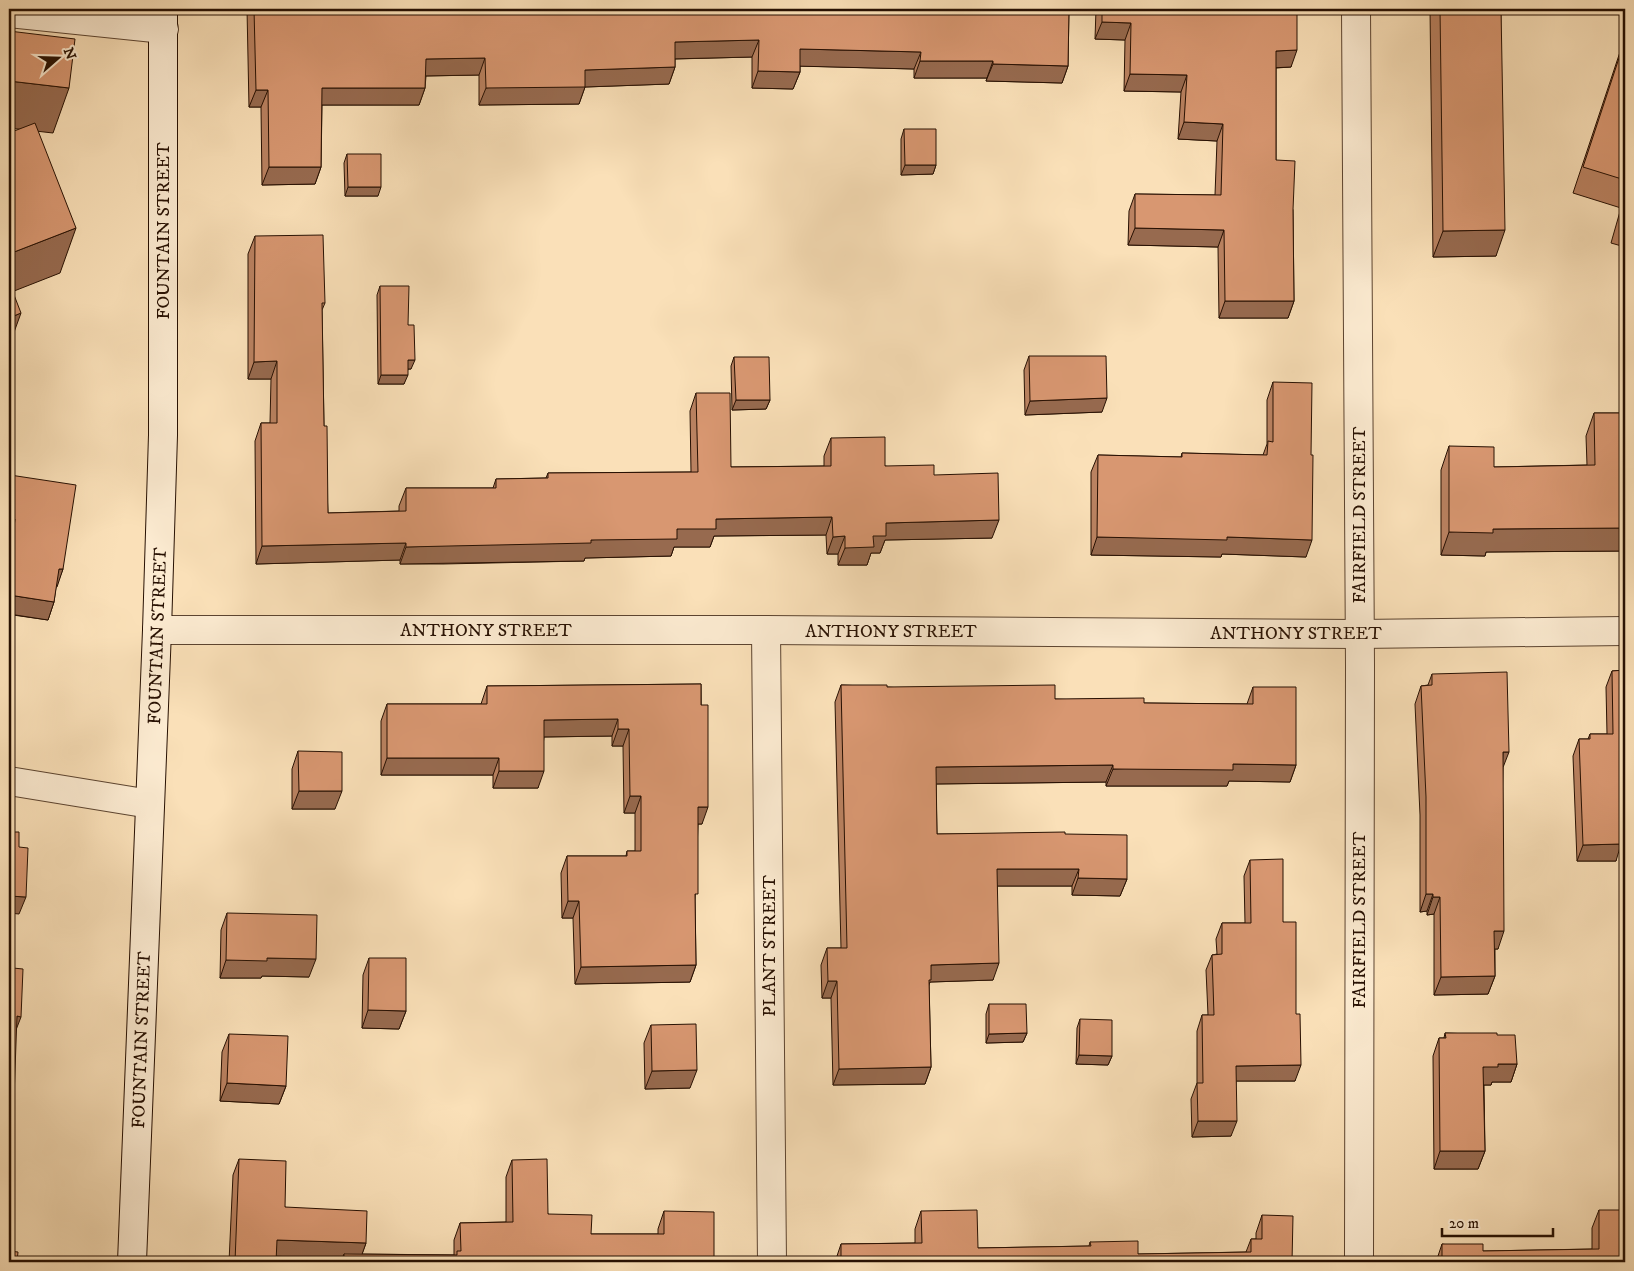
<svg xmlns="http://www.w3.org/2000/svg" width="1634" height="1271" font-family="'IM FELL DW Pica',serif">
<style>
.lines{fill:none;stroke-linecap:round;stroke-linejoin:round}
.street-casing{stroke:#5c4430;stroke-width:30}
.secondary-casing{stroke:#271002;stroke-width:30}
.street{stroke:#fcebd1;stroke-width:28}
.secondary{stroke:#fcebd1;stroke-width:28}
.wall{fill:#ba8261;stroke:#271002}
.shaded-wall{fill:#976a4f;stroke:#271002}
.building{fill:#d89771;stroke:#271002}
.labels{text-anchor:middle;stroke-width:4.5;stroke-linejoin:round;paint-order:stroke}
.street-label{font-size:18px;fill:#271002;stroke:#fcebd1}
</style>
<rect width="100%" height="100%" fill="#fae0b8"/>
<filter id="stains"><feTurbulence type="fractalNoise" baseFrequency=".004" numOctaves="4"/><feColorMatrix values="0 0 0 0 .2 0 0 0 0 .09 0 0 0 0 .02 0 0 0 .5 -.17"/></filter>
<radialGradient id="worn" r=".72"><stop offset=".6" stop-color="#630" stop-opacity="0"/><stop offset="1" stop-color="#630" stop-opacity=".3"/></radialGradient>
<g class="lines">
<!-- street casing -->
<g class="street-casing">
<g id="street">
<polyline points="1356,9 1360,665 1359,1262"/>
<polyline points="9,13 164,29"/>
<polyline points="157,630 766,630 1359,634 1625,631"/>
<polyline points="766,630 772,1262"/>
<polyline points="9,781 150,804"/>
</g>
</g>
<!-- secondary casing -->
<g class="secondary-casing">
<polyline id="secondary" points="132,1262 157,630 163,435 163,9"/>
</g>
<!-- street -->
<use href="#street" class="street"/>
<!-- secondary -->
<use href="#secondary" class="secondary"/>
</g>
<!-- wall -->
<g class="wall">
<polygon points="247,9 783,9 834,11 835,9 1069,9 1068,66 1062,83 986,81 987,78 914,78 914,69 800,66 800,72 793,89 752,88 752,57 675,59 675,67 669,84 585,87 579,104 479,105 479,75 426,76 425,88 419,105 322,105 321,167 315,184 262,185 261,107 249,107"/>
<polygon points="1096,9 1297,9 1291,67 1276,68 1276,160 1293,210 1294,301 1288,318 1219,318 1218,247 1128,245 1129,211 1135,194 1215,195 1217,141 1178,139 1181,92 1124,91 1125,40 1095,39"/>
<polygon points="1430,9 1501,9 1496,256 1433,257"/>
<polygon points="1625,37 1625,247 1611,243 1621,208 1573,193"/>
<polygon points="904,129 936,165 933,174 901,175 901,139"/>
<polygon points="347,154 378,196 345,196 344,163"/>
<polygon points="255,236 325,303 322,310 324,426 328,513 399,511 399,506 406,488 493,488 496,479 546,478 548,473 691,472 690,411 696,393 731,467 824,466 824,456 831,438 885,466 934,475 992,538 885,540 880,553 871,553 867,565 838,565 838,554 827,554 826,535 714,536 710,547 674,547 671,556 585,558 584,561 443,564 400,564 400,560 256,564 255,441 261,423 270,423 271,379 248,379 248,254"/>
<polygon points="380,286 408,325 411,369 408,369 404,384 378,384 377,295"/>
<polygon points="1029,356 1102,412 1025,415 1024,370"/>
<polygon points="734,357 770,400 766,409 732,410 731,366"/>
<polygon points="1273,382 1306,557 1222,554 1221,557 1091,555 1091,472 1098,455 1181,457 1182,453 1263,455 1267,444 1267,400"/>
<polygon points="1594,413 1625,413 1625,551 1486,552 1485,556 1441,555 1441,470 1449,446 1494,467 1587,465 1586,436"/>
<polygon points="10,475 63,569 56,587 54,602 48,620 13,615 9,676 9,478"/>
<polygon points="1625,670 1625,772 1620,772 1616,861 1577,861 1573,756 1579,739 1588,739 1590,734 1607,734 1606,687 1612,671"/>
<polygon points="1432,674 1503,768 1498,949 1495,949 1495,976 1488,994 1434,995 1434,914 1427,915 1427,911 1420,912 1420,815 1415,704 1421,686 1428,685"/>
<polygon points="701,684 702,824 698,824 695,901 696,965 690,982 575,984 573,918 562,918 561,873 567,856 626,856 627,851 635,851 635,813 624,813 623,746 612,746 612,736 544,737 538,788 493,788 493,775 381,775 381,721 387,704 481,704 487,686"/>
<polygon points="841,685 887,687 1055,699 1144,703 1247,704 1253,687 1296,765 1290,782 1229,781 1227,786 1106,786 1106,782 936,784 937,834 1065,834 1127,879 1120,896 1072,895 1072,886 997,886 993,980 930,982 929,984 931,1067 925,1084 833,1085 831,998 822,998 821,965 827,948 841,948 835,702"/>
<polygon points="298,751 335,809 292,809 292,769"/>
<polygon points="1250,860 1283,922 1295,1081 1236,1081 1231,1136 1192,1137 1191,1099 1197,1083 1197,1031 1202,1015 1208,1015 1206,970 1212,955 1217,954 1216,939 1222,923 1245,923 1244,876"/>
<polygon points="227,913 309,977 262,976 261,978 220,978 221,930"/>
<polygon points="369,958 406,1011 399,1029 362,1028 363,975"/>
<polygon points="989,1004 1027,1033 1023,1042 986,1043 986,1014"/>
<polygon points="1080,1019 1112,1056 1108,1065 1076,1064 1077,1028"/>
<polygon points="651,1025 690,1088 645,1089 644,1043"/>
<polygon points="1445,1033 1497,1035 1517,1064 1511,1082 1492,1082 1491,1085 1484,1085 1485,1151 1478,1169 1434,1169 1433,1056 1439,1038 1444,1038"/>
<polygon points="229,1034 286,1086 279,1104 220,1101 222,1052"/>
<polygon points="239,1159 285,1207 366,1243 362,1254 454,1255 454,1240 460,1223 506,1222 506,1177 512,1160 548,1214 591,1234 658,1234 658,1229 664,1211 714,1262 341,1262 342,1259 276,1257 276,1262 229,1262 233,1175"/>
<polygon points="1599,1210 1625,1262 1436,1262 1442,1244 1483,1251 1592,1249 1592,1228"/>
<polygon points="921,1211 978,1248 1089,1246 1090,1242 1138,1254 1246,1252 1251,1239 1256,1239 1256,1233 1262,1215 1292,1262 835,1262 841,1244 915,1243 915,1229"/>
</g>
<!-- shaded-wall -->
<g class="shaded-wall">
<polygon points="1102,22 1131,23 1125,40 1095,39"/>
<polygon points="759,40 752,57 669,59 675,42"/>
<polygon points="800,49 921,52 914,69 794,66"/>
<polygon points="1297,50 1291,67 1270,68 1276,51"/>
<polygon points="485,58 479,75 420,76 426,59"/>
<polygon points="920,61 993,61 987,78 914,78"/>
<polygon points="993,64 1068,66 1062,83 986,81"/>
<polygon points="675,67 669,84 585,87 579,104 479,105 486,88 585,70"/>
<polygon points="758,71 800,72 793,89 752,88"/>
<polygon points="1130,74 1187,75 1181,92 1124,91"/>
<polygon points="9,81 69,88 53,133 9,128"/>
<polygon points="322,88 425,88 419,105 315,105"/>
<polygon points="256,90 268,90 261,107 249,107"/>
<polygon points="1184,122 1223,124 1217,141 1178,139"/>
<polygon points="905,165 936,165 933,174 901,175"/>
<polygon points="269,167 321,167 315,184 262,185"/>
<polygon points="348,187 381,187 378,196 345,196"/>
<polygon points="76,228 60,273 9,293 9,254"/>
<polygon points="1135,228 1224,230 1218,247 1128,245"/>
<polygon points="1505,230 1496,256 1433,257 1443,231"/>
<polygon points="1225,301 1294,301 1288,318 1219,318"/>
<polygon points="21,313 9,346 9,318"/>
<polygon points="408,360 415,360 411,369 405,369"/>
<polygon points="277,361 271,379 248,379 254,362"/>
<polygon points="381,375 408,375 404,384 378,384"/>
<polygon points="1107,398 1102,412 1025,415 1030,401"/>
<polygon points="736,400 770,400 766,409 732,410"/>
<polygon points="832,517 826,535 714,536 710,547 674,547 671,556 585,558 584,561 400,564 406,547 591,540 677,529 716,519"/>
<polygon points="999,520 992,538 885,540 880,553 871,553 867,565 838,565 845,548 873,536 886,523"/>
<polygon points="1625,528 1625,551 1486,552 1485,556 1441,555 1449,532 1493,529"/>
<polygon points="845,536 838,554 827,554 833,537"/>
<polygon points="1097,537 1227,537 1312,540 1306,557 1222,554 1221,557 1091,555"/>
<polygon points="406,543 400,560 256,564 262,546"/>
<polygon points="59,569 63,569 57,587 52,587"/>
<polygon points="9,595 54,602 48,620 9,614"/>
<polygon points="618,719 612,736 538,737 544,720"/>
<polygon points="618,729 629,729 623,746 612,746"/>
<polygon points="1503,752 1509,752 1502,770"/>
<polygon points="1620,756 1625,756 1625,772 1614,772"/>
<polygon points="387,758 499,758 493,775 381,775"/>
<polygon points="1233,764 1296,765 1290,782 1229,781 1227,786 1106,786 1113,769"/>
<polygon points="1113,765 1106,782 930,784 936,767"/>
<polygon points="499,771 544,771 538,788 493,788"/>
<polygon points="299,791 342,791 335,809 292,809"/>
<polygon points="630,796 641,796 635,813 624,813"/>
<polygon points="698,807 708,807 702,824 691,824"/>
<polygon points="1621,844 1616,861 1577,861 1583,845"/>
<polygon points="997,869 1079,869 1072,886 991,886"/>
<polygon points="1078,878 1127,879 1120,896 1072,895"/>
<polygon points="1426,894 1433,894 1427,911 1420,912"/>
<polygon points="9,896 26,897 19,914 9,913"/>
<polygon points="1433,897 1440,897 1434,914 1427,915"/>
<polygon points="568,901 579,901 573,918 562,918"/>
<polygon points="1494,931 1504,931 1498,949 1488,949"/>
<polygon points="267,958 316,959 309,977 262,976 261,978 220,978 226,960"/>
<polygon points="999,963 993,980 930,982 925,996 931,965"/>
<polygon points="696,965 690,982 575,984 581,967"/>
<polygon points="1495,976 1488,994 1434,995 1441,977"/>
<polygon points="828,981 837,981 831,998 822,998"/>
<polygon points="368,1010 406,1011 399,1029 362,1028"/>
<polygon points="17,1016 21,1017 14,1035"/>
<polygon points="1027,1033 1023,1042 986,1043 989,1034"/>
<polygon points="1079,1055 1112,1056 1108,1065 1076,1064"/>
<polygon points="1498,1064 1517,1064 1511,1082 1492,1082 1491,1085 1477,1085 1483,1067"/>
<polygon points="1301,1065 1295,1081 1230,1081 1236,1066"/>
<polygon points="931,1067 925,1084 833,1085 839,1069"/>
<polygon points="697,1070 690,1088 645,1089 652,1071"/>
<polygon points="227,1083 286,1086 279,1104 220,1101"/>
<polygon points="1198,1121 1237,1121 1231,1136 1192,1137"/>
<polygon points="1440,1151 1485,1151 1478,1169 1434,1169"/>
<polygon points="277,1240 366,1243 360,1260 344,1254 342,1259 271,1256"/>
</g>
<!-- building -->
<g class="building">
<polygon points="254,9 783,9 837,11 837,9 1069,9 1068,66 993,64 993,61 920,61 921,52 800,49 800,72 758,71 759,40 675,42 675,67 585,70 585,87 486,88 485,58 426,59 425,88 322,88 321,167 269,167 268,90 256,90"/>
<polygon points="1102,9 1297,9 1297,50 1276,51 1276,160 1295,161 1293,210 1294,301 1225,301 1224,230 1135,228 1135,194 1221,195 1223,124 1184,122 1187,75 1130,74 1131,23 1102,22"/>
<polygon points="1440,9 1501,9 1505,230 1443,231"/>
<polygon points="9,31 75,39 69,88 9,81"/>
<polygon points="1625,40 1625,180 1583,167"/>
<polygon points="35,123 76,228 9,254 9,133"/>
<polygon points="904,129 936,129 936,165 905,165"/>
<polygon points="347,154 381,154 381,187 348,187"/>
<polygon points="1625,201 1625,218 1621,217"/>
<polygon points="323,235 325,303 322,303 324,426 327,426 328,513 406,511 406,488 496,488 496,479 548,478 548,473 698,472 696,393 730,393 731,467 831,466 831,438 885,437 885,466 934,465 934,475 998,473 999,520 886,523 886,536 873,536 874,547 845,548 845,536 833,537 832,517 716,519 716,529 677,529 677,539 591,540 591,543 449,546 406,547 406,543 262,546 261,423 277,423 277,361 254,362 255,236"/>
<polygon points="9,282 21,313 9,318"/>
<polygon points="380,286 409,286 408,325 414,325 415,360 408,360 408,375 381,375"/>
<polygon points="1029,356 1106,356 1107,398 1030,401"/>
<polygon points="734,357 769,357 770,400 736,400"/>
<polygon points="1273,382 1312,383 1311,455 1313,455 1312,540 1227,537 1227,540 1097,537 1098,455 1182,457 1182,453 1267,455 1268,441 1273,442"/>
<polygon points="1594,413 1625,413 1625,528 1493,529 1493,533 1449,532 1449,446 1494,447 1494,467 1595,465"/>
<polygon points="10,475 76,485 63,569 59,569 54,602 9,595 9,567 15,519 9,518 9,483"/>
<polygon points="9,610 14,610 11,671 9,671"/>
<polygon points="1625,670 1625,756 1620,756 1621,844 1583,845 1579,739 1590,739 1590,734 1613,734 1612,671"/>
<polygon points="1507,672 1509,752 1503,752 1504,931 1494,931 1495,976 1441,977 1440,897 1433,897 1433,894 1426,894 1426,797 1421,686 1432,685 1432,674"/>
<polygon points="701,684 701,705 708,705 708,807 698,807 698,894 695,894 696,965 581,967 579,901 568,901 567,856 627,856 627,851 641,851 641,796 630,796 629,729 618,729 618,719 544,720 544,771 499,771 499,758 387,758 387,704 487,704 487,686"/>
<polygon points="841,685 887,685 887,687 1055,685 1055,699 1144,698 1144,703 1253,704 1253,687 1296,687 1296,765 1233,764 1233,770 1113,769 1113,765 936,767 937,834 1065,832 1065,834 1127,835 1127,879 1078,878 1079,869 997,869 999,963 931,965 931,980 929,980 931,1067 839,1069 837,981 828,981 827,948 847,948"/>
<polygon points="298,751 342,752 342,791 299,791"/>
<polygon points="9,832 19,832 19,847 28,848 26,897 9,896"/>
<polygon points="1283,859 1283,922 1296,922 1296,1014 1300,1014 1301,1065 1236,1066 1237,1121 1198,1121 1197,1083 1203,1083 1202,1015 1214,1015 1212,955 1222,954 1222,923 1251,923 1250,860"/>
<polygon points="227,913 317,915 316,959 267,958 267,961 226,960"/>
<polygon points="9,952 14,952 13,968 23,969 21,1017 17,1016 11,1179 13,1179 9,1239"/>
<polygon points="369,958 406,958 406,1011 368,1010"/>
<polygon points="989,1004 1026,1004 1027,1033 989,1034"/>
<polygon points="1080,1019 1112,1020 1112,1056 1079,1055"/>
<polygon points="696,1024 697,1070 652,1071 651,1025"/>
<polygon points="1445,1033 1497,1033 1497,1035 1515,1035 1517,1064 1498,1064 1498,1067 1483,1067 1485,1151 1440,1151 1439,1038 1446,1038"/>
<polygon points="229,1034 288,1036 286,1086 227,1083"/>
<polygon points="239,1159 286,1161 285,1207 367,1211 366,1243 277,1240 276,1262 235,1262"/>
<polygon points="547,1159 548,1214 592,1215 591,1234 664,1234 664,1211 714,1212 714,1262 344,1262 344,1254 457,1255 457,1251 461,1251 460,1223 513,1222 512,1160"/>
<polygon points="977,1210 978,1248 1091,1246 1090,1242 1138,1241 1138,1254 1251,1252 1251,1239 1262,1239 1262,1215 1293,1216 1292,1262 841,1262 841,1244 922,1243 921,1211"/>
<polygon points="1599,1210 1625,1210 1625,1262 1442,1262 1442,1244 1483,1244 1483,1251 1599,1249"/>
<polygon points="9,1251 18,1252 17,1262 9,1262"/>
</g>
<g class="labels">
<!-- street labels -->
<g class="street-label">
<text transform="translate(163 231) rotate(-90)" y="6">FOUNTAIN STREET</text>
<text transform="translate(1359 515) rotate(-90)" y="6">FAIRFIELD STREET</text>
<text x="486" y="636">ANTHONY STREET</text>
<text x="891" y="637">ANTHONY STREET</text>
<text x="1296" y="639">ANTHONY STREET</text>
<text transform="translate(157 636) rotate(-88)" y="6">FOUNTAIN STREET</text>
<text transform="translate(1359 920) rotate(-90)" y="6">FAIRFIELD STREET</text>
<text transform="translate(769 946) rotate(-90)" y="6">PLANT STREET</text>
<text transform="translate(141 1040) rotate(-88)" y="6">FOUNTAIN STREET</text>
</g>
</g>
<!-- margin -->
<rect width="1634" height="1271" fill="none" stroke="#fae0b8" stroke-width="30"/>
<rect x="10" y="10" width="1614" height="1251" fill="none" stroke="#271002" stroke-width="2.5"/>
<rect x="15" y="15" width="1604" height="1241" fill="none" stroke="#271002"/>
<!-- north arrow -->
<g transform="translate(58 58) rotate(70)" stroke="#fcebd1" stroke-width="4" paint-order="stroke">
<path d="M0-4L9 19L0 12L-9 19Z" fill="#271002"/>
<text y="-8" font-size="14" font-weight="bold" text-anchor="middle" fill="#271002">N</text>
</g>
<!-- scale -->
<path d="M1442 1228v8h111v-8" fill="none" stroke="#271002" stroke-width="2.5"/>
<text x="1449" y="1228" font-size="15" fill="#271002" stroke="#fcebd1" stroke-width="4" paint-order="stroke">20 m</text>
<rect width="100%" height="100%" filter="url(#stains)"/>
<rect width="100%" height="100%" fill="url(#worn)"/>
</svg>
